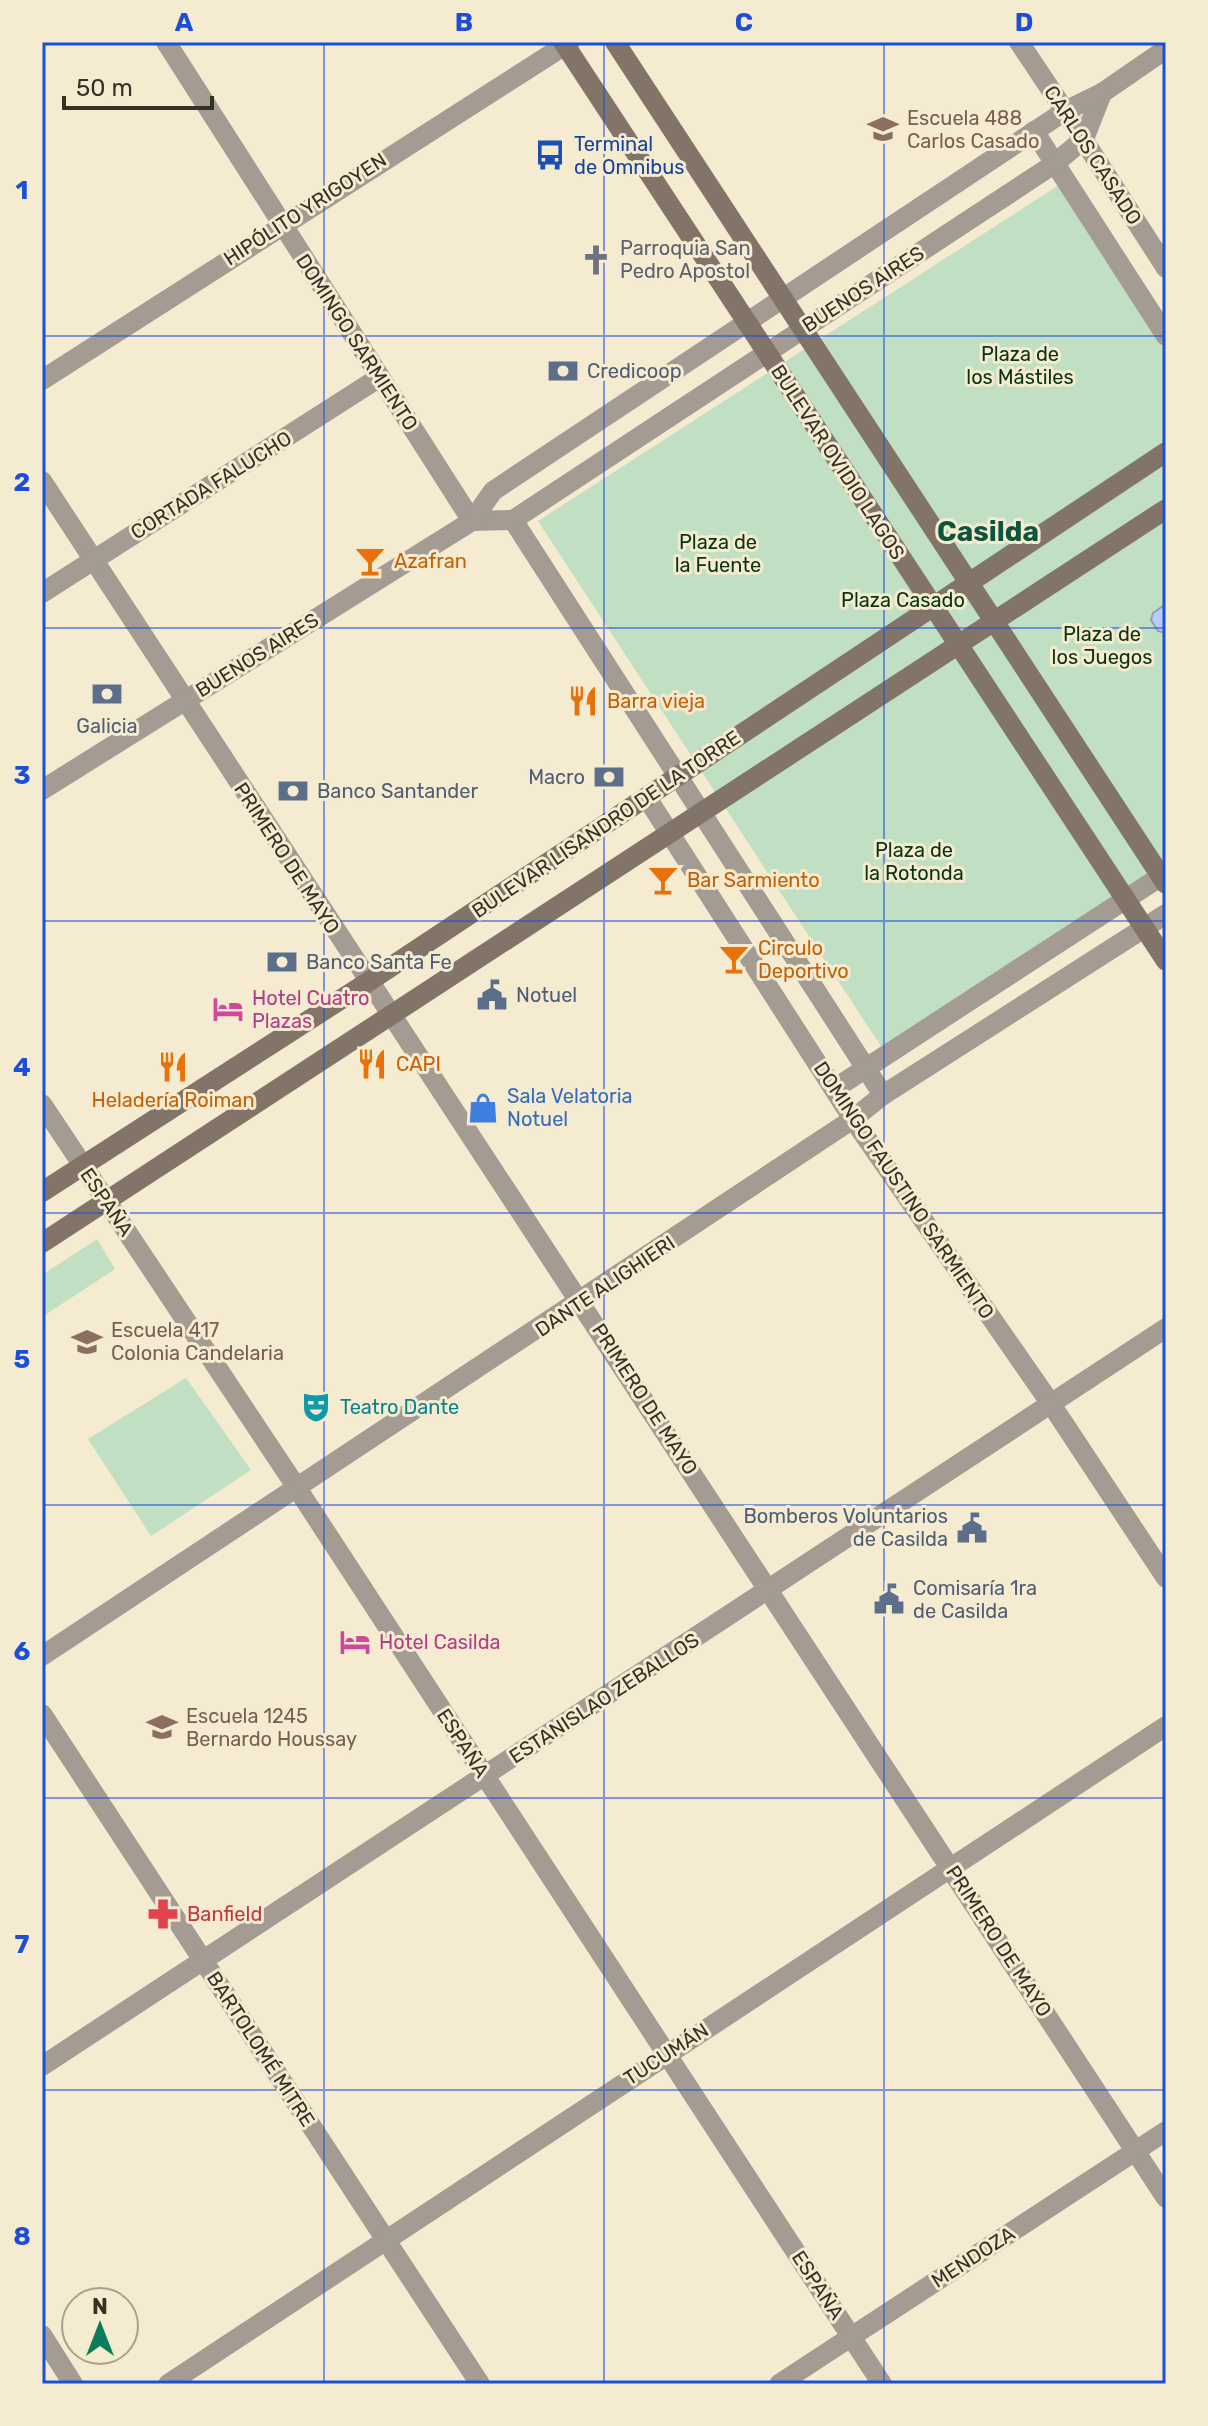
<svg xmlns="http://www.w3.org/2000/svg" width="1208" height="2426" font-family="Rubik,sans-serif">
<style>
.green{fill:#c1dfc2}
.water{fill:#b7cdfb;stroke:#909ebb;stroke-width:2}
.lines{fill:none;stroke-linecap:round;stroke-linejoin:round}
.minor{stroke:#a49b93;stroke-width:20}
.tertiary{stroke:#a49b93;stroke-width:20}
.secondary{stroke:#827469;stroke-width:20}
.grid{fill:none;stroke:#1d4ed8;stroke-width:2;stroke-opacity:0.55}
.labels{text-anchor:middle;stroke-width:6;stroke-linejoin:round;paint-order:stroke}
.education-label{font-size:20px;fill:#785e54;stroke:#f5ebd1;text-anchor:start}
.transit-label{font-size:20px;fill:#164399;stroke:#f5ebd1;text-anchor:start}
.street-label{font-size:20px;fill:#353127;stroke:#f5ebd1}
.worship-label{font-size:20px;fill:#5b616d;stroke:#f5ebd1;text-anchor:start}
.park-label{font-size:20px;fill:#083511;stroke:#f5ebd1}
.service-label{font-size:20px;fill:#4e5e75;stroke:#f5ebd1;text-anchor:start}
.food-label{font-size:20px;fill:#c56008;stroke:#f5ebd1;text-anchor:start}
.hotel-label{font-size:20px;fill:#b23c85;stroke:#f5ebd1;text-anchor:start}
.shop-label{font-size:20px;fill:#366cbe;stroke:#f5ebd1;text-anchor:start}
.culture-label{font-size:20px;fill:#0d838f;stroke:#f5ebd1;text-anchor:start}
.health-label{font-size:20px;fill:#be3a42;stroke:#f5ebd1;text-anchor:start}
.district-label{font-size:28px;font-weight:bold;fill:#0b553d;stroke:#f5ebd1}
.neatline{fill:none;stroke:#1d4ed8;stroke-width:3}
.grid-label{font-size:26px;text-anchor:middle;font-weight:bold;fill:#1d4ed8}
</style>
<rect width="100%" height="100%" fill="#f5ebd1"/>
<!-- green -->
<g class="green">
<polygon points="1059,185 1166,350 1166,864 882,1048 538,521"/>
<polygon points="97,1239 115,1269 42,1317 42,1275"/>
<polygon points="186,1378 251,1470 151,1536 88,1439"/>
</g>
<!-- water -->
<polygon class="water" points="1166,604 1166,633 1158,631 1151,620 1153,613"/>
<g class="lines">
<!-- minor -->
<g class="minor">
<polyline points="166,42 472,521"/>
<polyline points="1019,42 1065,111"/>
<polyline points="1102,93 1166,49"/>
<polyline points="42,380 570,42"/>
<polyline points="42,481 1166,2198"/>
<polyline points="42,593 380,377"/>
<polyline points="42,1104 297,1488 882,2384"/>
<polyline points="42,1656 853,1119 1051,1404 1166,1578"/>
<polyline points="42,1714 480,2384"/>
<polyline points="42,2066 1166,1328"/>
<polyline points="42,2335 73,2384"/>
<polyline points="168,2384 1166,1726"/>
<polyline points="779,2384 1166,2131"/>
</g>
<!-- tertiary -->
<g class="tertiary">
<polyline points="1065,111 1166,268"/>
<polyline points="1034,131 1166,336"/>
<polyline points="513,520 883,1095"/>
<polyline points="472,521 513,520 1054,164 1084,139 1102,93"/>
<polyline points="42,790 472,521 493,491 1065,111 1102,93"/>
<polyline points="647,798 853,1119 883,1095 1166,914"/>
<polyline points="834,1089 1166,873"/>
</g>
<!-- secondary -->
<g class="secondary">
<polyline points="563,42 1166,961"/>
<polyline points="615,42 1166,884"/>
<polyline points="42,1192 368,982 1166,452"/>
<polyline points="42,1243 1166,509"/>
</g>
</g>
<!-- grid -->
<path class="grid" d="M 324,42 L 324,2384M 604,42 L 604,2384M 884,42 L 884,2384M 42,336 L 1166,336M 42,628 L 1166,628M 42,921 L 1166,921M 42,1213 L 1166,1213M 42,1505 L 1166,1505M 42,1798 L 1166,1798M 42,2090 L 1166,2090"/>
<!-- icons -->
<defs>
<g id="school-bare" transform="scale(2.4)"><path d="M0-5L7-2L0 1L-7-2ZM-4 1L0 2.5L4 1V4Q0 6-4 4Z" fill="#8d6e63" stroke="#f5ebd1" stroke-width="2.5" paint-order="stroke"/></g>
<g id="bus-bare" transform="scale(2.4)"><path d="M-5-6H5V4H4V6H2V4H-2V6H-4V4H-5ZM-3.5-4V0h7V-4ZM-3.5 1.2v1.5H-2V1.2ZM2 1.2v1.5H3.5V1.2Z" fill="#1a4fb4" stroke="#f5ebd1" stroke-width="2.5" paint-order="stroke"/></g>
<g id="church-bare" transform="scale(2.4)"><path d="M-1.2-6h2.4v3.5h3.3v2.4h-3.3V6h-2.4V-.1h-3.3v-2.4h3.3Z" fill="#6b7280" stroke="#f5ebd1" stroke-width="2.5" paint-order="stroke"/></g>
<g id="bank-bare" transform="scale(2.4)"><path d="M-6-4H6V4H-6ZM0-2.3a2.3 2.3 0 1 0 0 4.6a2.3 2.3 0 1 0 0-4.6Z" fill="#5c6f8a" stroke="#f5ebd1" stroke-width="2.5" paint-order="stroke"/></g>
<g id="bar-bare" transform="scale(2.4)"><path d="M-6-5H6L.8 .8V4.5H3.5V6h-7V4.5H-.8V.8Z" fill="#e8710a" stroke="#f5ebd1" stroke-width="2.5" paint-order="stroke"/></g>
<g id="restaurant-bare" transform="scale(2.4)"><path d="M-5-6h1v4h1v-4h1v4h1v-4h1v5L-1.5 .5V6h-2V.5L-5-1ZM5-6V6H3V1.5H1.5Q1.5-4 5-6Z" fill="#e8710a" stroke="#f5ebd1" stroke-width="2.5" paint-order="stroke"/></g>
<g id="civic-bare" transform="scale(2.4)"><path d="M-.6-6.5H3V-4.5H.6V-3L4-1V1h2V6H-6V1h2V-1L-.6-3ZM-1.2 2.5V6h2.4V2.5Z" fill="#5c6f8a" stroke="#f5ebd1" stroke-width="2.5" paint-order="stroke"/></g>
<g id="hotel-bare" transform="scale(2.4)"><path d="M-6-4.5h1.5V1H6V5H4.5V3h-9V5H-6ZM-4 0a1.8 1.8 0 1 1 3.6 0ZM.5 0V-2.5h3Q6-2.5 6 0Z" fill="#d1479c" stroke="#f5ebd1" stroke-width="2.5" paint-order="stroke"/></g>
<g id="shop-bare" transform="scale(2.4)"><path d="M-5-2.5h2.3a2.7 3.5 0 0 1 5.4 0H5L5.5 6h-11ZM-1.5-2.5h3a1.5 2.3 0 0 0-3 0Z" fill="#3f7fe0" stroke="#f5ebd1" stroke-width="2.5" paint-order="stroke"/></g>
<g id="theatre-bare" transform="scale(2.4)"><path d="M-5-5.5Q0-4 5-5.5V0Q5 5 0 6Q-5 5-5 0ZM-3.3-2.5H-1v1.5H-3.3ZM1-2.5H3.3v1.5H1ZM-2.8 1Q0 5.5 2.8 1Z" fill="#0f9aa8" stroke="#f5ebd1" stroke-width="2.5" paint-order="stroke"/></g>
<g id="pharmacy-bare" transform="scale(2.4)"><path d="M-2-6h4v4h4v4h-4v4h-4v-4h-4v-4h4Z" fill="#e0444e" stroke="#f5ebd1" stroke-width="2.5" paint-order="stroke"/></g>
</defs>
<g fill-rule="evenodd">
<use href="#school-bare" x="883" y="129"/>
<use href="#bus-bare" x="550" y="155"/>
<use href="#church-bare" x="596" y="260"/>
<use href="#bank-bare" x="563" y="371"/>
<use href="#bar-bare" x="370" y="561"/>
<use href="#bank-bare" x="107" y="694"/>
<use href="#restaurant-bare" x="583" y="701"/>
<use href="#bank-bare" x="609" y="777"/>
<use href="#bank-bare" x="293" y="791"/>
<use href="#bar-bare" x="663" y="880"/>
<use href="#bar-bare" x="734" y="959"/>
<use href="#bank-bare" x="282" y="962"/>
<use href="#civic-bare" x="492" y="995"/>
<use href="#hotel-bare" x="228" y="1009"/>
<use href="#restaurant-bare" x="372" y="1064"/>
<use href="#restaurant-bare" x="173" y="1067"/>
<use href="#shop-bare" x="483" y="1108"/>
<use href="#school-bare" x="87" y="1342"/>
<use href="#theatre-bare" x="316" y="1407"/>
<use href="#civic-bare" x="972" y="1528"/>
<use href="#civic-bare" x="889" y="1599"/>
<use href="#hotel-bare" x="355" y="1642"/>
<use href="#school-bare" x="162" y="1727"/>
<use href="#pharmacy-bare" x="163" y="1914"/>
</g>
<g class="labels">
<!-- education labels -->
<g class="education-label">
<text x="907" y="125">Escuela 488<tspan x="907" dy="23">Carlos Casado</tspan></text>
<text x="111" y="1337">Escuela 417<tspan x="111" dy="23">Colonia Candelaria</tspan></text>
<text x="186" y="1723">Escuela 1245<tspan x="186" dy="23">Bernardo Houssay</tspan></text>
</g>
<!-- transit labels -->
<g class="transit-label">
<text x="574" y="151">Terminal<tspan x="574" dy="23">de Omnibus</tspan></text>
</g>
<!-- street labels -->
<g class="street-label">
<text transform="translate(1093 155) rotate(57)" y="7">CARLOS CASADO</text>
<text transform="translate(305 209) rotate(-33)" y="7">HIPÓLITO YRIGOYEN</text>
<text transform="translate(863 289) rotate(-33)" y="7">BUENOS AIRES</text>
<text transform="translate(357 342) rotate(57)" y="7">DOMINGO SARMIENTO</text>
<text transform="translate(838 462) rotate(57)" y="7">BULEVAR OVIDIO LAGOS</text>
<text transform="translate(211 485) rotate(-32)" y="7">CORTADA FALUCHO</text>
<text transform="translate(257 655) rotate(-32)" y="7">BUENOS AIRES</text>
<text transform="translate(606 824) rotate(-34)" y="7">BULEVAR LISANDRO DE LA TORRE</text>
<text transform="translate(287 858) rotate(57)" y="7">PRIMERO DE MAYO</text>
<text transform="translate(904 1190) rotate(56)" y="7">DOMINGO FAUSTINO SARMIENTO</text>
<text transform="translate(107 1202) rotate(56)" y="7">ESPAÑA</text>
<text transform="translate(605 1286) rotate(-34)" y="7">DANTE ALIGHIERI</text>
<text transform="translate(645 1399) rotate(57)" y="7">PRIMERO DE MAYO</text>
<text transform="translate(604 1698) rotate(-33)" y="7">ESTANISLAO ZEBALLOS</text>
<text transform="translate(463 1743) rotate(57)" y="7">ESPAÑA</text>
<text transform="translate(999 1941) rotate(57)" y="7">PRIMERO DE MAYO</text>
<text transform="translate(261 2049) rotate(57)" y="7">BARTOLOMÉ MITRE</text>
<text transform="translate(666 2054) rotate(-33)" y="7">TUCUMÁN</text>
<text transform="translate(973 2257) rotate(-33)" y="7">MENDOZA</text>
<text transform="translate(818 2285) rotate(57)" y="7">ESPAÑA</text>
</g>
<!-- worship labels -->
<g class="worship-label">
<text x="620" y="255">Parroquia San<tspan x="620" dy="23">Pedro Apostol</tspan></text>
</g>
<!-- park labels -->
<g class="park-label">
<text x="1020" y="361">Plaza de<tspan x="1020" dy="23">los Mástiles</tspan></text>
<text x="718" y="549">Plaza de<tspan x="718" dy="23">la Fuente</tspan></text>
<text x="903" y="607">Plaza Casado</text>
<text x="1102" y="641">Plaza de<tspan x="1102" dy="23">los Juegos</tspan></text>
<text x="914" y="857">Plaza de<tspan x="914" dy="23">la Rotonda</tspan></text>
</g>
<!-- service labels -->
<g class="service-label">
<text x="587" y="378">Credicoop</text>
<text x="107" y="733" text-anchor="middle">Galicia</text>
<text x="585" y="784" text-anchor="end">Macro</text>
<text x="317" y="798">Banco Santander</text>
<text x="306" y="969">Banco Santa Fe</text>
<text x="516" y="1002">Notuel</text>
<text x="948" y="1523" text-anchor="end">Bomberos Voluntarios<tspan x="948" dy="23">de Casilda</tspan></text>
<text x="913" y="1595">Comisaría 1ra<tspan x="913" dy="23">de Casilda</tspan></text>
</g>
<!-- food labels -->
<g class="food-label">
<text x="394" y="568">Azafran</text>
<text x="607" y="708">Barra vieja</text>
<text x="687" y="887">Bar Sarmiento</text>
<text x="758" y="955">Circulo<tspan x="758" dy="23">Deportivo</tspan></text>
<text x="396" y="1071">CAPI</text>
<text x="173" y="1107" text-anchor="middle">Heladería Roiman</text>
</g>
<!-- hotel labels -->
<g class="hotel-label">
<text x="252" y="1005">Hotel Cuatro<tspan x="252" dy="23">Plazas</tspan></text>
<text x="379" y="1649">Hotel Casilda</text>
</g>
<!-- shop labels -->
<g class="shop-label">
<text x="507" y="1103">Sala Velatoria<tspan x="507" dy="23">Notuel</tspan></text>
</g>
<!-- culture labels -->
<g class="culture-label">
<text x="340" y="1414">Teatro Dante</text>
</g>
<!-- health labels -->
<g class="health-label">
<text x="187" y="1921">Banfield</text>
</g>
<!-- district labels -->
<g class="district-label">
<text x="988" y="541">Casilda</text>
</g>
</g>
<!-- border -->
<rect width="1208" height="2426" fill="none" stroke="#f5ebd1" stroke-width="88"/>
<!-- north arrow -->
<g transform="translate(100 2326)"><circle r="38" fill="#f5ebd1" stroke="#a8a18d" stroke-width="2"/>
<path d="M0-6L14 30L0 20L-14 30Z" fill="#0b7d5a"/>
<text y="-12" font-size="22" font-weight="bold" text-anchor="middle" fill="#353127">N</text>
</g>
<!-- scale -->
<path d="M64 96v12h148v-12" fill="none" stroke="#353127" stroke-width="4"/>
<text x="76" y="96" font-size="24" fill="#353127" stroke="#f5ebd1" stroke-width="6" paint-order="stroke">50 m</text>
<rect x="44" y="44" width="1120" height="2338" class="neatline"/>
<g class="grid-label">
<text x="184" y="31">A</text>
<text x="464" y="31">B</text>
<text x="744" y="31">C</text>
<text x="1024" y="31">D</text>
<text x="22" y="199">1</text>
<text x="22" y="491">2</text>
<text x="22" y="784">3</text>
<text x="22" y="1076">4</text>
<text x="22" y="1368">5</text>
<text x="22" y="1660">6</text>
<text x="22" y="1953">7</text>
<text x="22" y="2245">8</text>
</g>
</svg>
